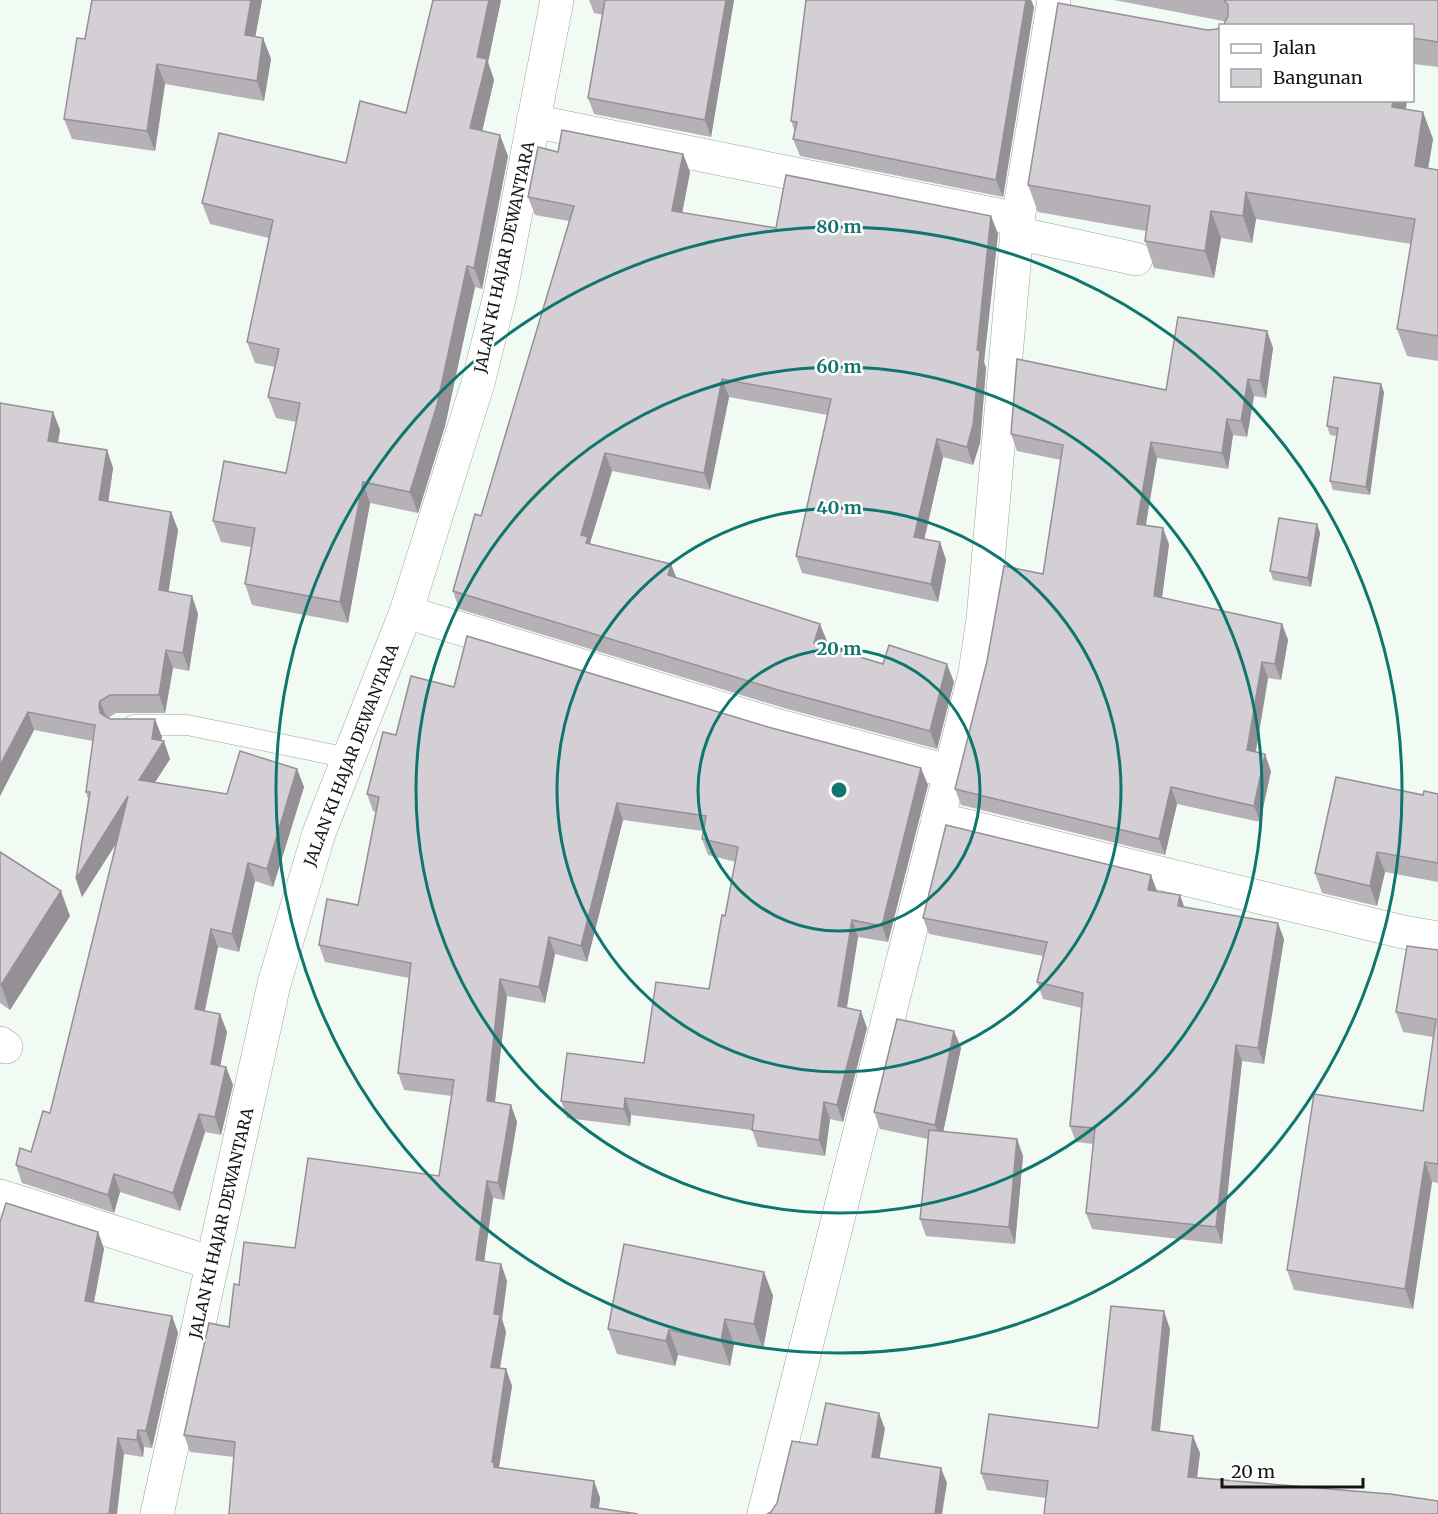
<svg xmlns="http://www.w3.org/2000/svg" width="1438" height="1514" font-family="Merriweather,serif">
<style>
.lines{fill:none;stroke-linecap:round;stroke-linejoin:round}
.service-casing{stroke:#9ca39d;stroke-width:21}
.minor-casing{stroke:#9ca39d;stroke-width:34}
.tertiary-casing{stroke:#9ca39d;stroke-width:34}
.service{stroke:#fff;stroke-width:20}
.minor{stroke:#fff;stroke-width:33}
.tertiary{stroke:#fff;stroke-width:33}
.wall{fill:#b6b1b7}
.shaded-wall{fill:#949095}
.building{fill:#d4ced5;stroke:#949095;stroke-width:1.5}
.ring{fill:none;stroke:#0f766e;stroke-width:3}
.labels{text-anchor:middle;stroke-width:5;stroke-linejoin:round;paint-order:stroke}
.street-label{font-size:16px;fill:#121513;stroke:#fff}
.centre{fill:#0f766e;stroke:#fff;stroke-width:3}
.ring-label{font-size:18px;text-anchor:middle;font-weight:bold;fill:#0f766e;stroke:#fff;stroke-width:5;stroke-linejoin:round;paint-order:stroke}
</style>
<rect width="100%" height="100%" fill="#f2faf4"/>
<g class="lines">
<!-- service casing -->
<g class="service-casing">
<polyline id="service" points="133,725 187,725 349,758"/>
</g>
<!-- minor casing -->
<g class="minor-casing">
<g id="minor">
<polyline points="533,121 1018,219 983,619 975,673 764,1514"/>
<polyline points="1018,219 1054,0"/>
<polyline points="1017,233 1136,259"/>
<polyline points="406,612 779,726 951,772"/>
<polyline points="938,819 1403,932 1438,938"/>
<polyline points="0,1043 6,1047"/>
<polyline points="0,1196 212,1263"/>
</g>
</g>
<!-- tertiary casing -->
<g class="tertiary-casing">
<polyline id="tertiary" points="157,1514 274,984 319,833 406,612 478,383 500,295 557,0"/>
</g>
<!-- service -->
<use href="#service" class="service"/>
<!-- minor -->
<use href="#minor" class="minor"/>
<!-- tertiary -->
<use href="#tertiary" class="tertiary"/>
</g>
<!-- wall -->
<g class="wall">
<polygon points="92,0 262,0 255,37 263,38 271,59 264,101 165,84 155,151 72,139 64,119 85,39"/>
<polygon points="433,0 501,0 488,62 494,80 482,131 508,156 482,289 475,287 445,426 418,513 370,503 348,623 252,605 245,584 251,547 221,542 213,521 286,473 296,422 276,418 268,397 275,367 255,363 247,342 269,238 210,224 202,203 346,163 406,113"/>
<polygon points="589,0 734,0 711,137 594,114 588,98 603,15 594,13"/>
<polygon points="806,0 1031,0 1034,7 1003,197 800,156 793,139 795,132 791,121"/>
<polygon points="1114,0 1438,0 1438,67 1413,64 1413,67 1413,26 1224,25 1226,22 1223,21"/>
<polygon points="1217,29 1221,100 1407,100 1406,109 1423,112 1433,139 1428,168 1438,170 1438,361 1407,356 1397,329 1411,244 1256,219 1252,243 1221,238 1214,278 1154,268 1145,241 1146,231 1038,212 1028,185 1207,30"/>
<polygon points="558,152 683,154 690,172 682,213 776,228 991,216 998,234 984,362 986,368 980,443 973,465 943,457 924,539 940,542 946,560 938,602 802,573 796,556 827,415 729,397 710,490 612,471 590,543 591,544 676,578 827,641 825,646 883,664 954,682 937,749 784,708 459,609 453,591 481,516 569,221 535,215 528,197"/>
<polygon points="1267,331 1273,348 1266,398 1254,396 1247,437 1233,435 1228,469 1157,458 1146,525 1169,544 1162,598 1282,624 1288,640 1281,680 1268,678 1256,752 1271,771 1260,822 1177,804 1165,855 961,805 955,789 1043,574 1061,460 1017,451 1011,434 1166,390"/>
<polygon points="1384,392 1370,495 1333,490 1330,481 1336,436 1330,435 1327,426"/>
<polygon points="0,403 53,412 60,430 58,443 107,450 113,468 108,502 171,512 178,530 168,592 192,596 198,614 189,671 173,668 165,713 116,713 108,718 162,737 161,740 170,759 155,782 227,794 297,769 304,787 273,887 255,881 239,952 218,947 205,1011 220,1014 227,1032 220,1066 226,1067 233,1085 221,1135 205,1132 180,1211 120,1192 114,1213 22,1183 16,1165 31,1152 50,1113 117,842 82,897 76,879 88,799 86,792 93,741 34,730 0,796"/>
<polygon points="1317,524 1320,533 1311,587 1273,580 1270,571"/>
<polygon points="454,687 928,785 888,942 858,937 847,1008 867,1028 843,1122 830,1119 825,1156 758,1147 752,1130 631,1115 630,1126 567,1118 561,1101 644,1063 709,989 736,862 708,855 702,839 703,831 623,820 587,962 555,954 545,1003 507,996 495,1102 511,1105 517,1122 504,1200 493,1198 484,1262 501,1264 507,1281 502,1319 506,1332 500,1368 506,1369 512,1386 499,1468 594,1481 600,1498 599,1508 234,1457 190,1452 184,1435 229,1327 239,1285 295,1248 439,1176 452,1096 404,1090 398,1073 409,978 325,962 319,945 358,905 376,812 373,811 367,794 396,735"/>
<polygon points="1438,794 1438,882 1385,872 1377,906 1322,893 1315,873 1423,795"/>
<polygon points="0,852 70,916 10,1010 0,1003"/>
<polygon points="1157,892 1184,907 1284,939 1264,1064 1242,1061 1222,1244 1092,1229 1086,1213 1093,1144 1076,1142 1070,1126 1082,1008 1043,999 1037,982 1043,956 929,934 923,918"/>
<polygon points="1438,950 1438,1183 1432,1182 1413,1309 1294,1290 1287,1270 1423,1111 1433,1037 1403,1032 1396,1012"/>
<polygon points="954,1031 961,1048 943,1132 1017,1139 1023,1156 1015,1244 926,1236 920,1219 928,1139 880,1129 874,1112"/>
<polygon points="98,1232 104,1249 94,1302 172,1316 178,1333 152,1448 144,1447 143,1457 124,1454 0,1514"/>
<polygon points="764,1272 773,1296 763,1349 734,1344 730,1366 678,1355 675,1366 617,1354 608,1329"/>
<polygon points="1170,1329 1160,1431 1200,1453 1197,1477 1046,1498 987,1490 981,1473 1098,1428"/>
</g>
<!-- shaded-wall -->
<g class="shaded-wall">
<polygon points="251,0 262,0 252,55 245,35"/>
<polygon points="489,0 501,0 488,62 494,80 478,149 470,128 477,57"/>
<polygon points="726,0 734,0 711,137 705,120"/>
<polygon points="1026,0 1031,0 1034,7 1003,197 996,180"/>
<polygon points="263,38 271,59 264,101 257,81"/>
<polygon points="157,64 165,84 155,151 147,131"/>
<polygon points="1393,100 1407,100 1402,134 1392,107"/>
<polygon points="1423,112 1433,139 1424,193 1415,166"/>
<polygon points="500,135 508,156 482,289 474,268"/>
<polygon points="683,154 690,172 679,229 672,211"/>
<polygon points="1246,192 1256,219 1252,243 1243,216"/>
<polygon points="1211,211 1221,238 1214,278 1205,251"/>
<polygon points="991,216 998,234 984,362 986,368 980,443 973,465 967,447"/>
<polygon points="467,266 475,287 445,426 418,513 410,492"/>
<polygon points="1267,331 1273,348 1266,398 1260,381"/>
<polygon points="722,379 729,397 710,490 704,473"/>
<polygon points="1248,379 1254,396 1247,437 1241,421"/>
<polygon points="1381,384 1384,392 1370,495 1366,487"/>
<polygon points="53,412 60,430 55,459 48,441"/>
<polygon points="1227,419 1233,435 1228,469 1222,453"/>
<polygon points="937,439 943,457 921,554 914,537"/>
<polygon points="1151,442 1157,458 1143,540 1137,524"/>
<polygon points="107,450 113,468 106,518 99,500"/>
<polygon points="605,453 612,471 590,543 594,554 592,561 581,535"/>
<polygon points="363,482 370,503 348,623 340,602"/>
<polygon points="171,512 178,530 166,608 159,590"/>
<polygon points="1317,524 1320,533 1311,587 1308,578"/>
<polygon points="1163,528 1169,544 1160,613 1154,596"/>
<polygon points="940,542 946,560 938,602 931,584"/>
<polygon points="671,564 678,582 668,575"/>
<polygon points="192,596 198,614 189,671 183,653"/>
<polygon points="820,624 827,641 821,660 814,643"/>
<polygon points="1282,624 1288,640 1281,680 1275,664"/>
<polygon points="166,650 173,668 165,713 159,695"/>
<polygon points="1262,662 1268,678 1253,767 1247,750"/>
<polygon points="947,664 954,682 937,749 930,731"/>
<polygon points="100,701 107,719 107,731 99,706"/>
<polygon points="28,712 34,730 0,796 0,765"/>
<polygon points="155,719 162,737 160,746 164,741 170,759 145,798 139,780 152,739"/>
<polygon points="1265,754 1271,771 1260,822 1254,806"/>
<polygon points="921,768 928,785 888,942 882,926"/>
<polygon points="297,769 304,787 273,887 267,869"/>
<polygon points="1171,787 1177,804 1165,855 1159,839"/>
<polygon points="128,796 135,814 82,897 76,879"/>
<polygon points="617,803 623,820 587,962 581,946"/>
<polygon points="1377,852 1385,872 1377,906 1370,886"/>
<polygon points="248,863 255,881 239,952 232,934"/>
<polygon points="1151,875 1157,891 1148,890"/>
<polygon points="61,891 70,916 10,1010 1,985"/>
<polygon points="1180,895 1186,912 1178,906"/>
<polygon points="852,920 858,937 844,1023 838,1006"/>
<polygon points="1278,923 1284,939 1264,1064 1258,1048"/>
<polygon points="211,929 218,947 201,1027 195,1009"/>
<polygon points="549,937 555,954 545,1003 539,987"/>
<polygon points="500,979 507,996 493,1118 487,1101"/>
<polygon points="861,1011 867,1028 843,1122 837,1105"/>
<polygon points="220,1014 227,1032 217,1082 211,1064"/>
<polygon points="954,1031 961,1048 941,1142 935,1125"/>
<polygon points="1236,1045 1242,1061 1222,1244 1216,1227"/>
<polygon points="226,1067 233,1085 221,1135 215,1117"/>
<polygon points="625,1098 631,1115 630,1126 624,1109"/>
<polygon points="824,1102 830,1119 825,1156 819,1140"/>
<polygon points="511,1105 517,1122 504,1200 498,1183"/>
<polygon points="199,1114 205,1132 180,1211 173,1193"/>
<polygon points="1017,1139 1023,1156 1015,1244 1009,1227"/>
<polygon points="1425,1162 1432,1182 1413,1309 1405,1289"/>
<polygon points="114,1174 120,1192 114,1213 108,1195"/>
<polygon points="487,1181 493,1198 482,1277 476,1260"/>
<polygon points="98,1232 104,1249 91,1317 85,1301"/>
<polygon points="501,1264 507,1281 502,1319 506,1332 497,1384 491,1367 494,1314"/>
<polygon points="764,1272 773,1296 763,1349 754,1324"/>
<polygon points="1164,1311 1170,1329 1158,1448 1152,1430"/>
<polygon points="172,1316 178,1333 152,1448 146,1431"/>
<polygon points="725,1319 734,1344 730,1366 721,1341"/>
<polygon points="669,1330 678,1355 675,1366 666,1341"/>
<polygon points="506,1369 512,1386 498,1473 492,1462"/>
<polygon points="879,1413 885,1429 877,1472 872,1457"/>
<polygon points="138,1430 144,1447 143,1457 137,1440"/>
<polygon points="1193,1436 1200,1453 1195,1494 1188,1477"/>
<polygon points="118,1438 124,1454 117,1514 109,1514"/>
<polygon points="941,1468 947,1483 942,1514 935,1514"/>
<polygon points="594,1481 600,1498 598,1514 591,1507"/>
</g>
<!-- building -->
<g class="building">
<polygon points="92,0 251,0 245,35 263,38 257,81 157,64 147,131 64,119 77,38 85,39"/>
<polygon points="433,0 489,0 477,57 487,59 470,128 500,135 474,268 467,266 437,405 410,492 363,482 340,602 245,584 255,528 213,521 224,461 286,473 300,403 268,397 279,349 247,342 273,220 202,203 219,133 346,163 360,101 406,113"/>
<polygon points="605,0 726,0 705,120 588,98"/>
<polygon points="806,0 1026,0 996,180 793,139 797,122 791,121"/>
<polygon points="1224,0 1438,0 1438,42 1413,38 1413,26 1223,26 1228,16 1228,5"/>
<polygon points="1058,3 1207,30 1217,29 1221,27 1221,100 1393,100 1392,107 1423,112 1415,166 1438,170 1438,336 1397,329 1415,219 1246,192 1243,216 1211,211 1205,251 1145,241 1150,206 1028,185"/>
<polygon points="562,130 683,154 672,211 776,228 786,175 991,216 977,350 980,351 973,425 967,447 937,439 914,537 940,542 931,584 796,556 831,399 722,379 704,473 605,453 581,535 588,537 586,543 671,564 668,575 820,624 814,643 883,664 889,645 947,664 930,731 778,690 453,591 475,514 481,516 574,206 528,197 538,147 558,152"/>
<polygon points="1178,317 1267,331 1260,381 1248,379 1241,421 1227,419 1222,453 1151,442 1137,524 1163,528 1154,596 1282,624 1275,664 1262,662 1247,750 1265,754 1254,806 1171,787 1159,839 955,789 987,661 1004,566 1043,574 1063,445 1011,434 1017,359 1166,390"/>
<polygon points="1334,377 1381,384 1366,487 1330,481 1338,428 1327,426"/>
<polygon points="0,403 53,412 48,441 107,450 99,500 171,512 159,590 192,596 183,653 166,650 159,695 110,695 100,701 99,706 100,713 110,719 155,719 152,739 164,741 139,780 227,794 240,751 297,769 267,869 248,863 232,934 211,929 195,1009 220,1014 211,1064 226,1067 215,1117 199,1114 173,1193 114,1174 108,1195 16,1165 20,1148 31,1152 43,1111 50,1113 128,796 76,879 90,792 86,792 95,725 28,712 0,765"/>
<polygon points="1279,518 1317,524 1308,578 1270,571"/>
<polygon points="467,636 768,727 921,768 882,926 852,920 838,1006 861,1011 837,1105 824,1102 819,1140 752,1130 754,1115 625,1098 624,1109 561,1101 567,1053 644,1063 656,982 709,989 722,915 725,916 738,847 702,839 706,816 617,803 581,946 549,937 539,987 500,979 487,1101 511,1105 498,1183 487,1181 476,1260 501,1264 494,1314 500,1315 491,1367 506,1369 492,1462 494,1462 494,1467 594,1481 591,1507 638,1514 229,1514 235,1442 184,1435 209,1323 229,1327 234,1284 239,1285 244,1242 295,1248 308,1158 439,1176 454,1080 398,1073 411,963 319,945 327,899 358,905 379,797 367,794 383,732 396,735 411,676 454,687"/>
<polygon points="1336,777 1423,795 1424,791 1438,794 1438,863 1377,852 1370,886 1315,873"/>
<polygon points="946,825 1151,875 1148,890 1180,895 1178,906 1278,923 1258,1048 1236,1045 1216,1227 1086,1213 1095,1128 1070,1126 1083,993 1037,982 1047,942 923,918"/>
<polygon points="0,852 61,891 1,985 0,984"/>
<polygon points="1407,946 1438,950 1438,1164 1425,1162 1405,1289 1287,1270 1314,1094 1423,1111 1436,1019 1396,1012"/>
<polygon points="897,1019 954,1031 935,1125 874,1112"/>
<polygon points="929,1130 1017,1139 1009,1227 920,1219"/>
<polygon points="6,1203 98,1232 85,1301 172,1316 146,1431 138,1430 137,1440 118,1438 109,1514 0,1514 0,1222"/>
<polygon points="624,1244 764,1272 754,1324 725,1319 721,1341 669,1330 666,1341 608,1329"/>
<polygon points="1111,1306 1164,1311 1152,1430 1193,1436 1188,1477 1390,1494 1438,1501 1438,1514 1044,1514 1048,1481 981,1473 989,1414 1098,1428"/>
<polygon points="826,1403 879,1413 872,1457 941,1468 935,1514 767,1514 771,1512 777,1503 792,1441 817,1445"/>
</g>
<!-- distance rings -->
<g class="ring">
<circle cx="839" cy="790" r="141"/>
<circle cx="839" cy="790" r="282"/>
<circle cx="839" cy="790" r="423"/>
<circle cx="839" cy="790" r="563"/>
</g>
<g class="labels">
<!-- street labels -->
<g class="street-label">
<text transform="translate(504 257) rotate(-78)" y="6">JALAN KI HAJAR DEWANTARA</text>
<text transform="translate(351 755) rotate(-69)" y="6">JALAN KI HAJAR DEWANTARA</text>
<text transform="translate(221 1223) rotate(-77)" y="6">JALAN KI HAJAR DEWANTARA</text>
</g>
</g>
<circle cx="839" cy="790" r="9" class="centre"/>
<g class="ring-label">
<text x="839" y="233">80 m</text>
<text x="839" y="373">60 m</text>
<text x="839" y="514">40 m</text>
<text x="839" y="655">20 m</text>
</g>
<!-- legend -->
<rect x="1219" y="24" width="195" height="78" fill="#ffffff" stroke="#a0a1a1" stroke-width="1.5"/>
<rect x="1231" y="44" width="30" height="9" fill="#ffffff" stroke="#a0a1a1" stroke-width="1.5"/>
<text x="1273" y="54" font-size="18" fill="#121513">Jalan</text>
<rect x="1231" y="69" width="30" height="18" fill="#d4ced5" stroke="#a0a1a1" stroke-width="1.5"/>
<text x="1273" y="84" font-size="18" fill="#121513">Bangunan</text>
<!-- scale -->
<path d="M1222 1478v9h141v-9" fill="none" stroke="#121513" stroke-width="3"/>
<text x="1231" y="1478" font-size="18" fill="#121513" stroke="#ffffff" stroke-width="4.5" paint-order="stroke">20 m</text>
</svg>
